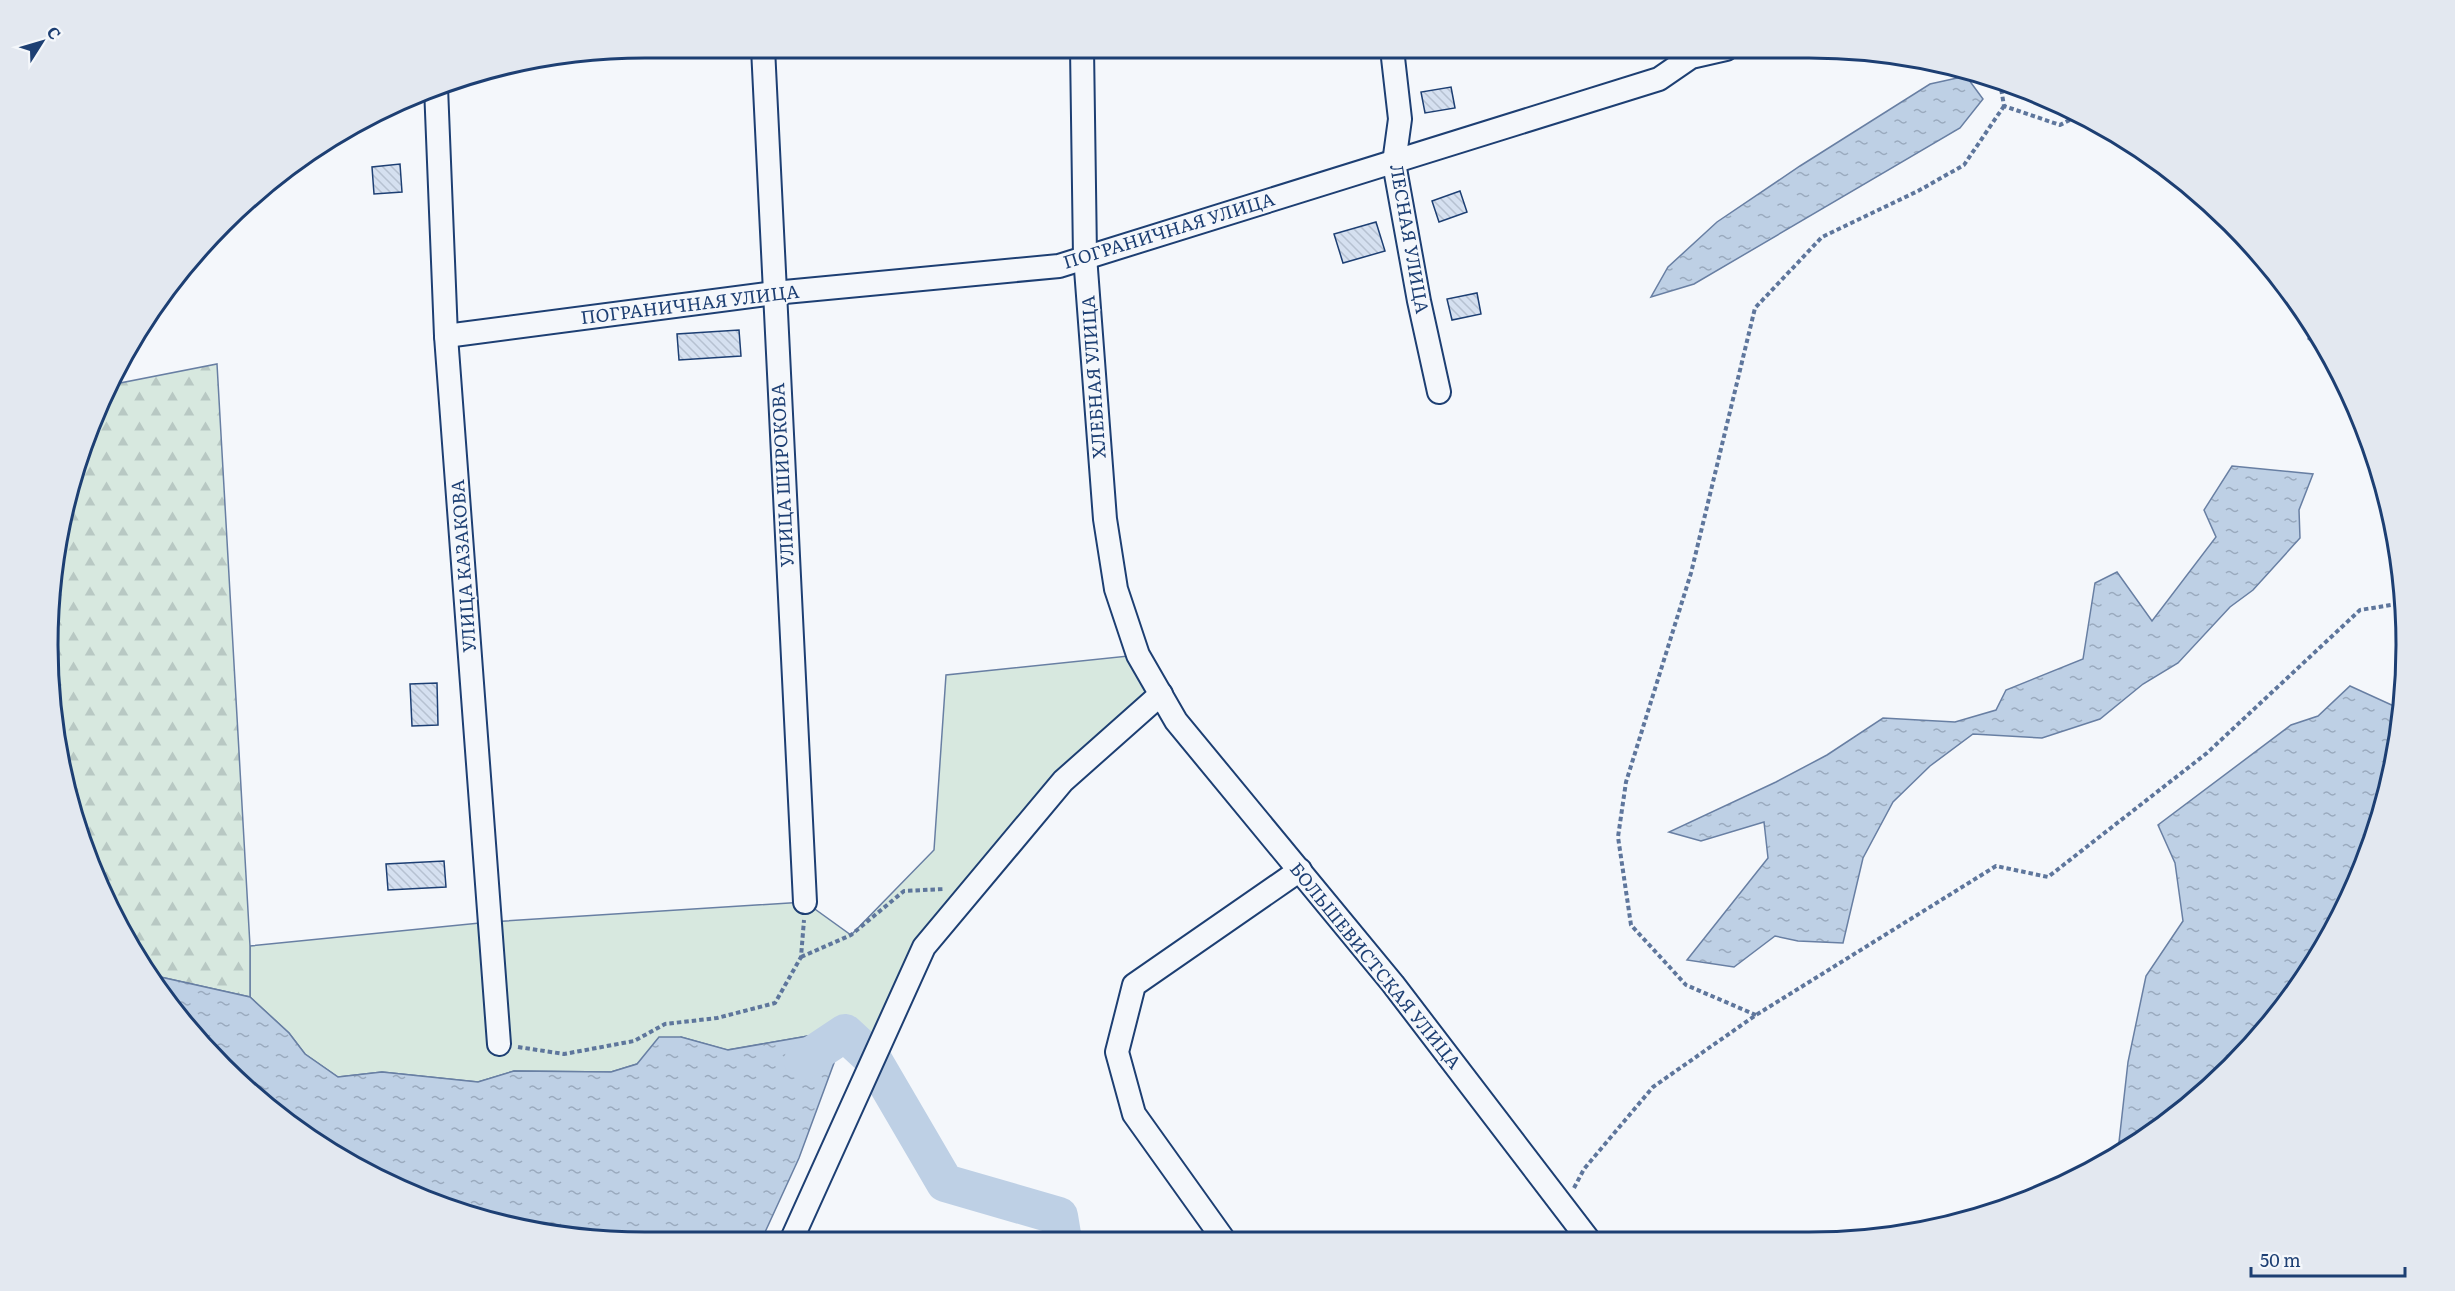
<svg xmlns="http://www.w3.org/2000/svg" width="2455" height="1291" font-family="Literata,serif">
<style>
.green{fill:#d7e8df;stroke:#687fa3;stroke-width:1.5}
.forest{fill:url(#forest-firs);stroke:#687fa3;stroke-width:1.5}
.water{fill:url(#water-ripples);stroke:#687fa3;stroke-width:1.5}
.lines{fill:none;stroke-linecap:round;stroke-linejoin:round}
.river{stroke:#bed0e5;stroke-width:38}
.building{fill:url(#building-back-hatch);stroke:#1d3f73;stroke-width:1.5}
.minor-casing{stroke:#1d3f73;stroke-width:26}
.path{stroke:#5e769c;stroke-width:4;stroke-dasharray:4.5 3;stroke-linecap:butt}
.minor{stroke:#f4f7fb;stroke-width:22}
.labels{text-anchor:middle;stroke-width:4.5;stroke-linejoin:round;paint-order:stroke}
.street-label{font-size:18px;fill:#1d3f73;stroke:#f4f7fb}
.rim{fill:none;stroke:#1d3f73;stroke-width:3}
</style>
<defs>
<pattern id="forest-firs" width="22" height="20" patternUnits="userSpaceOnUse" patternTransform="scale(1.5)"><rect width="22" height="20" fill="#d7e8df"/><path d="M5 1l3.5 6h-7zM16 11l3.5 6h-7z" fill="#b8c8c3"/></pattern>
<pattern id="water-ripples" width="26" height="14" patternUnits="userSpaceOnUse" patternTransform="scale(1.5)"><rect width="26" height="14" fill="#bed0e5"/><path d="M2 4q2-2 4 0t4 0M15 11q2-2 4 0t4 0" fill="none" stroke="#9aaabe"/></pattern>
<pattern id="building-back-hatch" width="6" height="6" patternUnits="userSpaceOnUse" patternTransform="scale(1.5)"><rect width="6" height="6" fill="#d5e0f0"/><path d="M-1 5l2 2M0 0l6 6M5-1l2 2" fill="none" stroke="#b6c1d1"/></pattern>
</defs>
<rect width="100%" height="100%" fill="#f4f7fb"/>
<!-- green -->
<polygon class="green" points="1138,655 1161,694 1063,781 924,947 872,1058 845,1033 808,1036 727,1050 681,1037 637,1064 611,1072 514,1071 478,1082 382,1072 338,1077 305,1054 289,1033 250,997 250,946 490,922 805,902 851,935 934,850 946,675"/>
<!-- forest -->
<path class="forest" d="M 217,364 L 250,946 L 250,997 L 147,974 C 129,941 108,908 93,874 C 31,724 33,529 110,385 Z"/>
<!-- water -->
<g class="water">
<polygon points="1966,76 1983,99 1960,128 1694,284 1651,297 1668,267 1717,222 1800,166 1930,84"/>
<polygon points="2315,330 2334,361 2308,339"/>
<polygon points="2232,466 2313,474 2299,510 2300,538 2253,590 2230,607 2178,663 2143,684 2100,719 2042,738 1973,734 1930,766 1893,802 1863,858 1843,943 1798,941 1775,936 1734,967 1687,960 1768,858 1764,822 1701,841 1669,832 1776,782 1827,755 1883,718 1955,722 1996,710 2006,690 2083,659 2095,583 2117,572 2152,621 2216,537 2204,510"/>
<polygon points="2350,686 2396,707 2405,692 2387,800 2345,910 2259,1039 2173,1120 2118,1151 2128,1062 2146,976 2183,921 2175,863 2158,825 2291,725 2318,716"/>
<polygon points="147,974 250,997 289,1033 305,1054 338,1077 382,1072 478,1082 514,1071 611,1072 637,1064 659,1037 681,1037 728,1050 808,1036 845,1033 799,1158 761,1241 607,1242 491,1223 381,1181 282,1120 197,1040"/>
</g>
<g class="lines">
<!-- river -->
<polyline class="river" points="803,1061 845,1033 872,1058 945,1183 1059,1216 1063,1240"/>
</g>
<!-- building -->
<g class="building">
<polygon points="1451,87 1455,108 1425,113 1421,92"/>
<polygon points="400,164 402,192 374,194 372,167"/>
<polygon points="1460,191 1467,212 1439,222 1432,201"/>
<polygon points="1376,222 1385,251 1343,263 1334,234"/>
<polygon points="1477,293 1481,314 1452,320 1447,299"/>
<polygon points="739,330 741,356 679,360 677,334"/>
<polygon points="437,683 438,725 412,726 410,684"/>
<polygon points="444,861 446,887 388,890 386,864"/>
</g>
<g class="lines">
<!-- minor casing -->
<g class="minor-casing">
<g id="minor">
<polyline points="763,48 805,902"/>
<polyline points="1082,48 1085,256 1105,519 1116,589 1138,655 1176,721 1393,984 1588,1239"/>
<polyline points="1392,49 1400,119 1394,163 1419,301 1439,392"/>
<polyline points="436,87 446,336 499,1044"/>
<polyline points="446,336 774,293 1059,266 1659,79 1691,57 1726,49"/>
<polyline points="1224,1240 1134,1114 1117,1052 1134,985 1300,870"/>
<polyline points="791,1241 924,947 1063,781 1161,694"/>
</g>
</g>
<!-- path -->
<g class="path">
<polyline points="2000,82 2004,106 2060,125 2081,114"/>
<polyline points="801,957 851,935 904,891 945,889"/>
<polyline points="1756,1015 1686,985 1631,925 1618,837 1626,782 1691,573 1755,308 1822,237 1918,191 1964,165 2004,106"/>
<polyline points="518,1047 564,1054 634,1041 665,1024 717,1018 775,1003 801,957 804,920"/>
<polyline points="1574,1188 1584,1169 1653,1087 1756,1015 1996,866 2048,877 2207,753 2360,610 2403,603"/>
</g>
<!-- minor -->
<use href="#minor" class="minor"/>
</g>
<g class="labels">
<!-- street labels -->
<g class="street-label">
<text transform="translate(1169 231) rotate(-17)" y="6">ПОГРАНИЧНАЯ УЛИЦА</text>
<text transform="translate(1409 239) rotate(80)" y="6">ЛЕСНАЯ УЛИЦА</text>
<text transform="translate(690 305) rotate(-7)" y="6">ПОГРАНИЧНАЯ УЛИЦА</text>
<text transform="translate(1094 377) rotate(-94)" y="6">ХЛЕБНАЯ УЛИЦА</text>
<text transform="translate(783 475) rotate(-93)" y="6">УЛИЦА ШИРОКОВА</text>
<text transform="translate(464 566) rotate(-94)" y="6">УЛИЦА КАЗАКОВА</text>
<text transform="translate(1375 966) rotate(51)" y="6">БОЛЬШЕВИСТСКАЯ УЛИЦА</text>
</g>
</g>
<!-- crop -->
<path d="M0 0H2455V1291H0ZM645 58H1809A587 587 0 0 1 2396 645V645A587 587 0 0 1 1809 1232H645A587 587 0 0 1 58 645V645A587 587 0 0 1 645 58Z" fill="#e3e8f0" fill-rule="evenodd"/>
<path class="rim" d="M645 58H1809A587 587 0 0 1 2396 645V645A587 587 0 0 1 1809 1232H645A587 587 0 0 1 58 645V645A587 587 0 0 1 645 58Z"/>
<!-- north arrow -->
<g transform="translate(42 42) rotate(53)" stroke="#f4f7fb" stroke-width="4.5" paint-order="stroke">
<path d="M0-4.5L10 22L0 15L-10 22Z" fill="#1d3f73"/>
<text y="-9" font-size="16" font-weight="bold" text-anchor="middle" fill="#1d3f73">С</text>
</g>
<!-- scale -->
<path d="M2251 1267v9h154v-9" fill="none" stroke="#1d3f73" stroke-width="3"/>
<text x="2260" y="1267" font-size="18" fill="#1d3f73" stroke="#f4f7fb" stroke-width="4.5" paint-order="stroke">50 m</text>
</svg>
